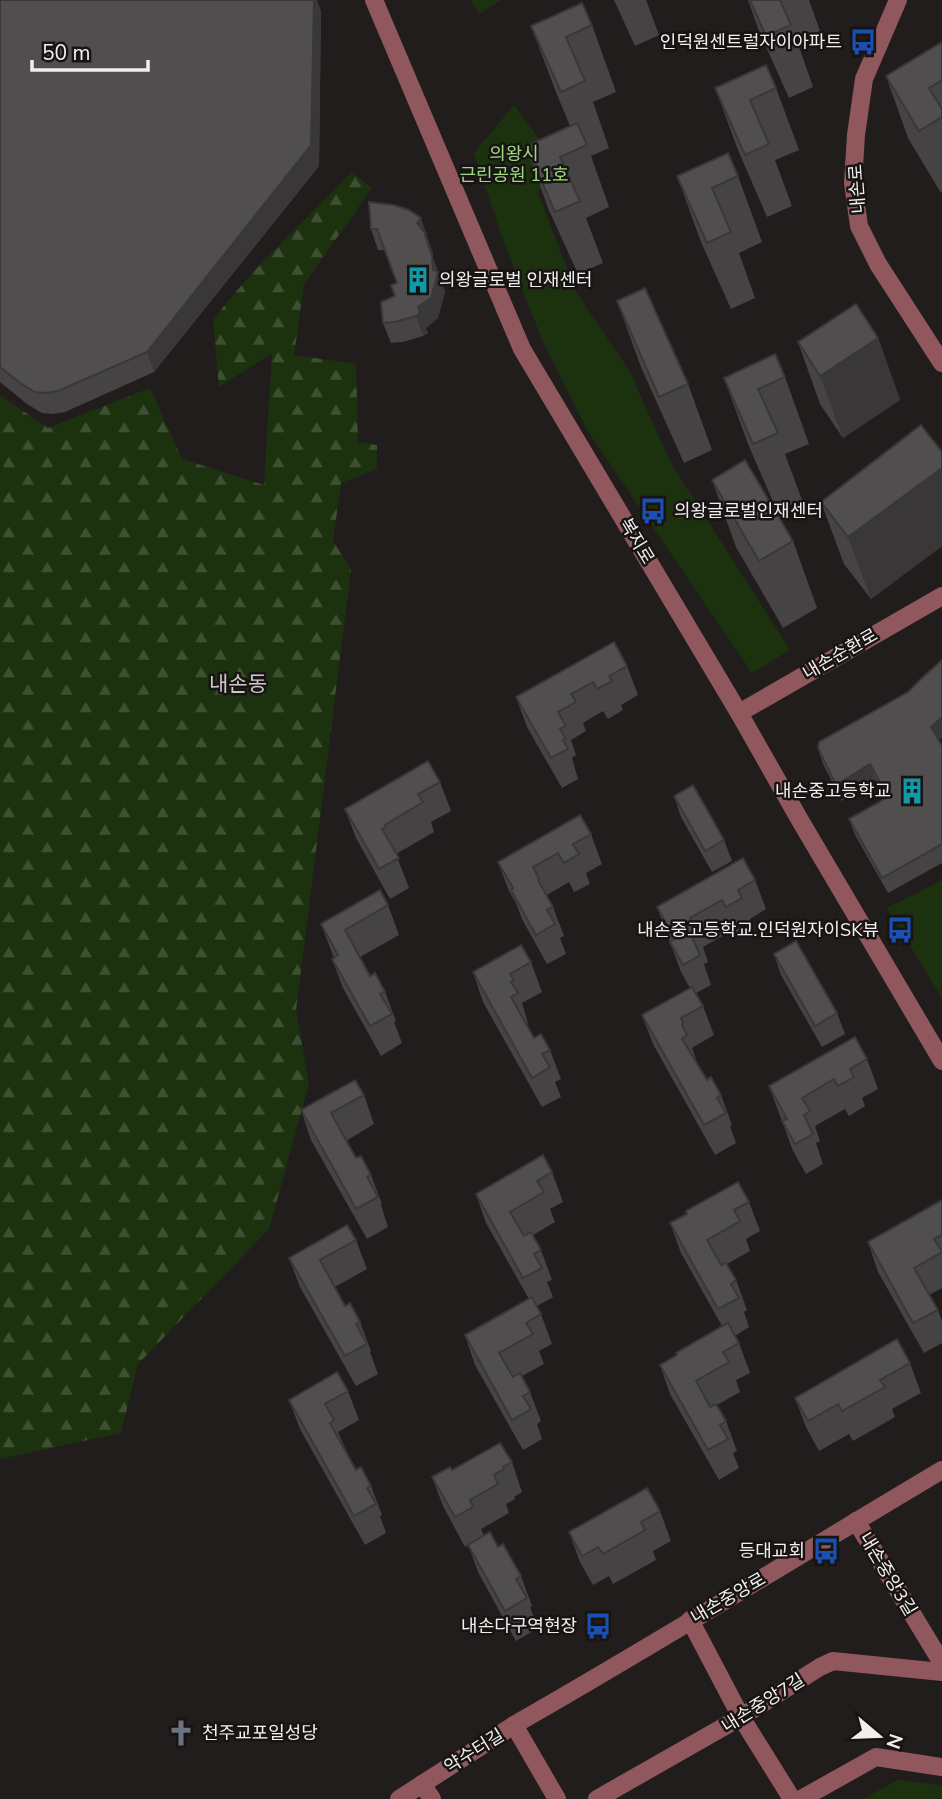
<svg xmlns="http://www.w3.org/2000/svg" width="942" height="1799" font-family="'Nunito Sans','Noto Sans KR',sans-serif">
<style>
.forest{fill:url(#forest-firs)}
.green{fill:#1c320f}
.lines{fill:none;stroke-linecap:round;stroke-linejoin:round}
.minor{stroke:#90575c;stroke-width:18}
.tertiary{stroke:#90575c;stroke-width:18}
.wall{fill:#464344}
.shaded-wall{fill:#393737}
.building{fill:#514e4f;stroke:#393737;stroke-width:2}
.labels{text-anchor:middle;stroke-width:5;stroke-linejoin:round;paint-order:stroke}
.poi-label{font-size:18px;fill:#f1efee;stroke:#171413;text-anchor:end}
.park-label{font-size:18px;fill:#9eda7e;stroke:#171413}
.street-label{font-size:18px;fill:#f1efee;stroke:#171413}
.quarter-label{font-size:21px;fill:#cdc9c8;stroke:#171413}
</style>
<defs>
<pattern id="forest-firs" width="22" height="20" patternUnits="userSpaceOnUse" patternTransform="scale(1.75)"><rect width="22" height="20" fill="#1c320f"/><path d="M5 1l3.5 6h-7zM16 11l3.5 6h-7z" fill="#3d5032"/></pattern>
</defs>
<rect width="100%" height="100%" fill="#201d1c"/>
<!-- forest -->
<polygon class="forest" points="352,172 372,188 304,284 294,355 356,364 358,442 377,445 377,469 341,483 333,541 351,569 296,1010 309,1084 269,1229 138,1364 121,1433 0,1459 0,395 48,428 150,388 182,459 264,485 272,353 219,387 213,319 252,273"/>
<!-- green -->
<g class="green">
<polygon points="470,0 501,0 479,14"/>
<polygon points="514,105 558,165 538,192 576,292 629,370 671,463 790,650 752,673 587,430 541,337 504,243 474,153"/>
<polygon points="942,880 942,998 887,908"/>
<polygon points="898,1780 942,1785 942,1799 863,1799"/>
</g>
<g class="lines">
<!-- minor -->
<g class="minor">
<polyline points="856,1521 942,1663"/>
<polyline points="690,1620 741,1717 792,1799"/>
<polyline points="422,1784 432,1799"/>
<polyline points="399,1799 514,1725"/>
<polyline points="597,1799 741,1717 820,1667 833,1661 942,1672"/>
<polyline points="801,1799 876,1757 942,1767"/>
</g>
<!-- tertiary -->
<g class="tertiary">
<polyline points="374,0 522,349 739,713 801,822 942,1061"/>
<polyline points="898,0 864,79 856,135 853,183 859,226 878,264 942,363"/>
<polyline points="739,713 942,596"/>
<path d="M 557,1799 L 514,1725 C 658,1643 799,1555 942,1470"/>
</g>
</g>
<!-- wall -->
<g class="wall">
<polygon points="0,0 321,11 319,166 154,372 65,412 53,414 42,413 27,404 0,382"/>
<polygon points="614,0 646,0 659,35 635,46"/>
<polygon points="748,0 809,0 820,31 797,41 813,87 789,98 759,31"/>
<polygon points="592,25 616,92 593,102 609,148 591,156 609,207 586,218 603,263 578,274 548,208 526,146 570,126 556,92 531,26"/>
<polygon points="942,42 942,192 941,193 908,138 886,76"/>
<polygon points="715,88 776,88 799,150 775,160 792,206 767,217 738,150"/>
<polygon points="677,176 738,176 762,242 739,253 755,298 731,309 701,242"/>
<polygon points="369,202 428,239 433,254 432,255 445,292 438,318 426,328 428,333 423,336 403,342 391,343 383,323 395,296 397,283 385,250 378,250 371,229"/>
<polygon points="617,301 688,384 712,450 684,463 641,367"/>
<polygon points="878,338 900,400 843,438 820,404 798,342"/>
<polygon points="785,377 809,444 785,454 802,500 777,511 748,444 724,378"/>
<polygon points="942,452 942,546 871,599 844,564 821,502"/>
<polygon points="712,480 793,541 817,608 783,628 736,547"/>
<polygon points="627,666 638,695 621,705 623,710 608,719 603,711 583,723 586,731 571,740 576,755 572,758 578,779 562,788 527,727 516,697"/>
<polygon points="908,692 942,746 942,863 888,893 855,835 849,819 886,798 875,779 842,801 823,764 818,748"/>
<polygon points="440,782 451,811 431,822 434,832 396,854 409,888 390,899 356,838 345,809"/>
<polygon points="674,796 724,840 732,861 712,872 681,817"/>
<polygon points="591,834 602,864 586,873 590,884 574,892 569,882 547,895 553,907 564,936 560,938 566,954 547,964 522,919 516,903 509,891 498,862"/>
<polygon points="755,880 766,909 750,919 753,927 736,936 733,930 703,947 708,962 704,964 711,985 696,993 703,1006 714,1035 692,1048 698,1065 707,1080 721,1095 732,1125 730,1126 736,1143 715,1155 653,1044 642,1015 690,988 681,972 657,907"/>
<polygon points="388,905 399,935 360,957 370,976 385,992 396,1021 394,1022 402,1043 381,1056 343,988 332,959 334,958 321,924"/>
<polygon points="774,954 837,1013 845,1034 822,1047 781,975"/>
<polygon points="531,962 542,992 522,1003 528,1023 526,1024 534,1038 550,1050 561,1079 555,1082 561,1097 542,1107 483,1002 473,972"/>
<polygon points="867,1059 878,1089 862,1098 865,1106 849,1116 845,1109 815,1126 820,1141 816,1143 823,1164 806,1174 793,1151 769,1086"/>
<polygon points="364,1095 374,1124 346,1141 356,1158 371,1175 382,1204 381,1205 388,1227 367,1239 311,1140 301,1110"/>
<polygon points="552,1172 563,1202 550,1209 555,1222 533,1235 541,1250 552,1280 547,1282 553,1297 537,1306 541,1314 552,1344 539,1351 544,1364 522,1376 530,1392 541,1421 537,1424 542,1439 523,1450 475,1365 465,1335 529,1299 486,1223 476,1194"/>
<polygon points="942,1200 942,1288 929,1295 938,1310 942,1321 942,1343 924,1353 878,1272 868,1242"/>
<polygon points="749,1202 760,1231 746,1239 750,1251 727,1264 736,1280 747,1310 744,1312 749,1327 735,1336 739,1343 750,1373 736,1380 740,1392 717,1405 726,1421 737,1451 733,1453 739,1468 719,1480 670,1394 660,1365 722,1326 681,1253 670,1223 687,1214"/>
<polygon points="356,1240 367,1269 335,1287 345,1306 360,1322 371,1351 370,1352 378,1374 356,1386 300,1287 289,1258"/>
<polygon points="910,1363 921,1393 892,1409 895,1417 853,1441 849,1434 819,1451 806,1427 795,1398"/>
<polygon points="348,1391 359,1420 338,1432 345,1448 356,1470 371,1486 382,1515 380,1516 386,1533 365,1545 300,1429 289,1400"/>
<polygon points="512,1462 522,1492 514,1497 515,1499 506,1504 509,1513 481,1529 484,1536 498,1547 521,1576 532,1606 530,1607 538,1628 516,1641 479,1574 468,1545 465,1547 443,1506 432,1477 452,1470"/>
<polygon points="660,1511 671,1541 653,1551 656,1560 613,1584 609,1576 593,1585 580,1562 569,1532"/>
</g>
<!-- shaded-wall -->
<g class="shaded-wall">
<polygon points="314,0 317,0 321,11 319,166 154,372 147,352"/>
<polygon points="421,218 433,254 432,255 445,292 438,318 426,328 428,333 423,336 416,316 418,307 417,223"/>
<polygon points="878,338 900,400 843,438 820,376"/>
<polygon points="942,468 942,546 871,599 848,537"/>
<polygon points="942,717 942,738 937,742 931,727"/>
<polygon points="870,764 875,779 842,801 836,785"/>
</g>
<!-- building -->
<g class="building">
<polygon points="0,0 314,0 311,145 147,352 58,391 46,393 35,392 20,383 0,367"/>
<polygon points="750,0 780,0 791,25 766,36"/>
<polygon points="582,3 592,25 566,37 585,81 561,92 531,26"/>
<polygon points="942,42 942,80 929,88 942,109 942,117 919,131 886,76"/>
<polygon points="766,65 776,88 750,100 769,144 745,155 715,88"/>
<polygon points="577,123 587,145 560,157 580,201 555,212 526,146"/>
<polygon points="728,153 738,176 712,188 731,232 707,243 677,176"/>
<polygon points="369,202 394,205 409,210 421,218 417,223 426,234 425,235 432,256 433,270 438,272 431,298 418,307 420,313 416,316 395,322 383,323 381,302 395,296 391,285 397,283 377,229 371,229"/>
<polygon points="645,288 688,384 659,397 617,301"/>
<polygon points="856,304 878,338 820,376 798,342"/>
<polygon points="775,354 785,377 758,389 778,433 753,444 724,378"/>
<polygon points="921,425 942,452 942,468 848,537 821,502"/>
<polygon points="745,460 793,541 759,561 712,480"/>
<polygon points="614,642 627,666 609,676 612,681 597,689 593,682 571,694 576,702 558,712 566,726 560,729 566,739 563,740 568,749 551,758 516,697"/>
<polygon points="942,660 942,717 931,727 942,746 942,844 882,878 849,819 888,797 870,764 836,785 818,748 819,742 908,692 922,678"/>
<polygon points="428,761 440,782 418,794 423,802 385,825 386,827 382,829 399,858 379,869 345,809"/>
<polygon points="693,785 724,840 705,851 674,796"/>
<polygon points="580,815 591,834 573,844 579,854 564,863 558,853 533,867 539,879 538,880 553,907 547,910 555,924 536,935 511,890 513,888 498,862"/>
<polygon points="743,858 755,880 738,890 742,898 726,907 722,900 690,918 698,932 691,935 700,955 683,965 670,942 675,939 657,907"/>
<polygon points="380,890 388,905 345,930 370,976 375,973 385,992 380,994 392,1014 370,1026 332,959 338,955 321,924"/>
<polygon points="796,941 837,1013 815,1026 774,954"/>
<polygon points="521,945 531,962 510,974 514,980 511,982 518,993 511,997 534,1038 541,1034 550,1050 542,1054 550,1067 532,1078 473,972"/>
<polygon points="692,987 703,1006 681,1018 683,1023 682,1025 687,1035 682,1039 707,1080 711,1077 721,1095 717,1098 726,1113 704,1125 642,1015"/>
<polygon points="855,1037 867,1059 850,1069 854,1077 838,1086 834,1079 802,1098 810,1111 804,1115 813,1134 795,1144 782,1121 787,1119 769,1086"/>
<polygon points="355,1080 364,1095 331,1113 356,1158 361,1156 371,1175 367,1177 378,1197 356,1209 301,1110"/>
<polygon points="543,1155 552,1172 537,1181 544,1192 510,1212 524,1236 531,1232 541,1250 534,1254 542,1268 523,1278 476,1194"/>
<polygon points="738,1182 749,1202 734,1210 740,1221 707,1240 721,1265 726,1263 736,1280 731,1284 739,1298 718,1309 670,1223 687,1214 686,1211"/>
<polygon points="942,1200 942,1235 934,1239 942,1252 914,1268 938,1310 913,1323 868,1242"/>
<polygon points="347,1225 356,1240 320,1260 345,1306 350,1303 360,1322 356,1324 367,1344 345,1356 289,1258"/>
<polygon points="532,1297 541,1314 526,1323 533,1334 499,1353 513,1377 520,1373 530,1392 523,1396 531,1409 512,1420 465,1335"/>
<polygon points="728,1323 739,1343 723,1352 729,1362 696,1381 710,1407 716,1404 726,1421 720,1425 728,1439 708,1450 660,1365 677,1355 676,1353"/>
<polygon points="897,1339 910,1363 880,1380 885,1387 842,1411 838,1404 808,1421 795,1398"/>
<polygon points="337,1372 348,1391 325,1404 334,1420 330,1423 356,1470 361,1467 371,1486 367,1488 376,1504 354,1516 289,1400"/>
<polygon points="500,1443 512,1462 503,1467 504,1469 494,1475 498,1484 470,1500 473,1507 455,1517 432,1477 450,1467 452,1470"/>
<polygon points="647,1488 660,1511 641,1522 645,1530 603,1554 598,1547 582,1556 569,1532"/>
<polygon points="490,1532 498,1547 503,1544 521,1576 516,1579 527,1598 505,1611 468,1545"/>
</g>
<!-- icons -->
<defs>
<g id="bus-bare" transform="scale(2.1)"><path d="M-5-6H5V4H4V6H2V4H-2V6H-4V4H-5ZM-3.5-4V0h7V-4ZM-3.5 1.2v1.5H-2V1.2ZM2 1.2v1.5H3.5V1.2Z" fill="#1a4fb4" stroke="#171413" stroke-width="2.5" paint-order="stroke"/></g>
<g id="building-bare" transform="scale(2.1)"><path d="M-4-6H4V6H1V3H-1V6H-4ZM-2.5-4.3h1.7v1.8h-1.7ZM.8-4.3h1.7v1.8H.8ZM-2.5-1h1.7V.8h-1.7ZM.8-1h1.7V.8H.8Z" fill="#0f9aa8" stroke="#171413" stroke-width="2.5" paint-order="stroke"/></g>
<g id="church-bare" transform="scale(2.1)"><path d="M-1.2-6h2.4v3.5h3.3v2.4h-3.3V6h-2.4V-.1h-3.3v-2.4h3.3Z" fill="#6b7280" stroke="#171413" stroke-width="2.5" paint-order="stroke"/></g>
</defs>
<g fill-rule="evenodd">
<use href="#bus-bare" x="863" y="42"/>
<use href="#building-bare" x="418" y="280"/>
<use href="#bus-bare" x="653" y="511"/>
<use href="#building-bare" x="912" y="791"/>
<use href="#bus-bare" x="900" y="930"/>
<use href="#bus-bare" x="826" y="1551"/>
<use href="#bus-bare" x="598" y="1626"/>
<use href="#church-bare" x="181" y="1733"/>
</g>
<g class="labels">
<!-- poi labels -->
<g class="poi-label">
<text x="842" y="48">인덕원센트럴자이아파트</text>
<text x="439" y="286" text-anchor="start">의왕글로벌 인재센터</text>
<text x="674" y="517" text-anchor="start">의왕글로벌인재센터</text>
<text x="891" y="797">내손중고등학교</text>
<text x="879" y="936">내손중고등학교.인덕원자이SK뷰</text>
<text x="805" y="1557">등대교회</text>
<text x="577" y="1632">내손다구역현장</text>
<text x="202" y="1739" text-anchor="start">천주교포일성당</text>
</g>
<!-- park labels -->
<g class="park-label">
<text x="514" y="160">의왕시<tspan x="514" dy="21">근린공원 11호</tspan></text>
</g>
<!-- street labels -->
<g class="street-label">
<text transform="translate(857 189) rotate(-94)" y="6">내손로</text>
<text transform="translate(637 541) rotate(59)" y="6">복지로</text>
<text transform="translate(840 654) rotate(-30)" y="6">내손순환로</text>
<text transform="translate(888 1574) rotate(59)" y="6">내손중앙3길</text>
<text transform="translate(728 1598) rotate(-30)" y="6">내손중앙로</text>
<text transform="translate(763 1703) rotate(-32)" y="6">내손중앙7길</text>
<text transform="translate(474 1751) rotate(-32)" y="6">약수터길</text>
</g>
<!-- quarter labels -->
<g class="quarter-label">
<text x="238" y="691">내손동</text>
</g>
</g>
<!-- north arrow -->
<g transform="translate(879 1736) rotate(109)" stroke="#171413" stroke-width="5" paint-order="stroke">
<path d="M0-5L12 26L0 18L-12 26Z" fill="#f1efee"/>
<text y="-10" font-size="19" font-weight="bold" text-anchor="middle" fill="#f1efee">N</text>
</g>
<!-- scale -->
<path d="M32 60v10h116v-10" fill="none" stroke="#f1efee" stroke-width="3.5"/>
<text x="42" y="60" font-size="21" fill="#f1efee" stroke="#171413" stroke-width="5" paint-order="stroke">50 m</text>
</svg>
